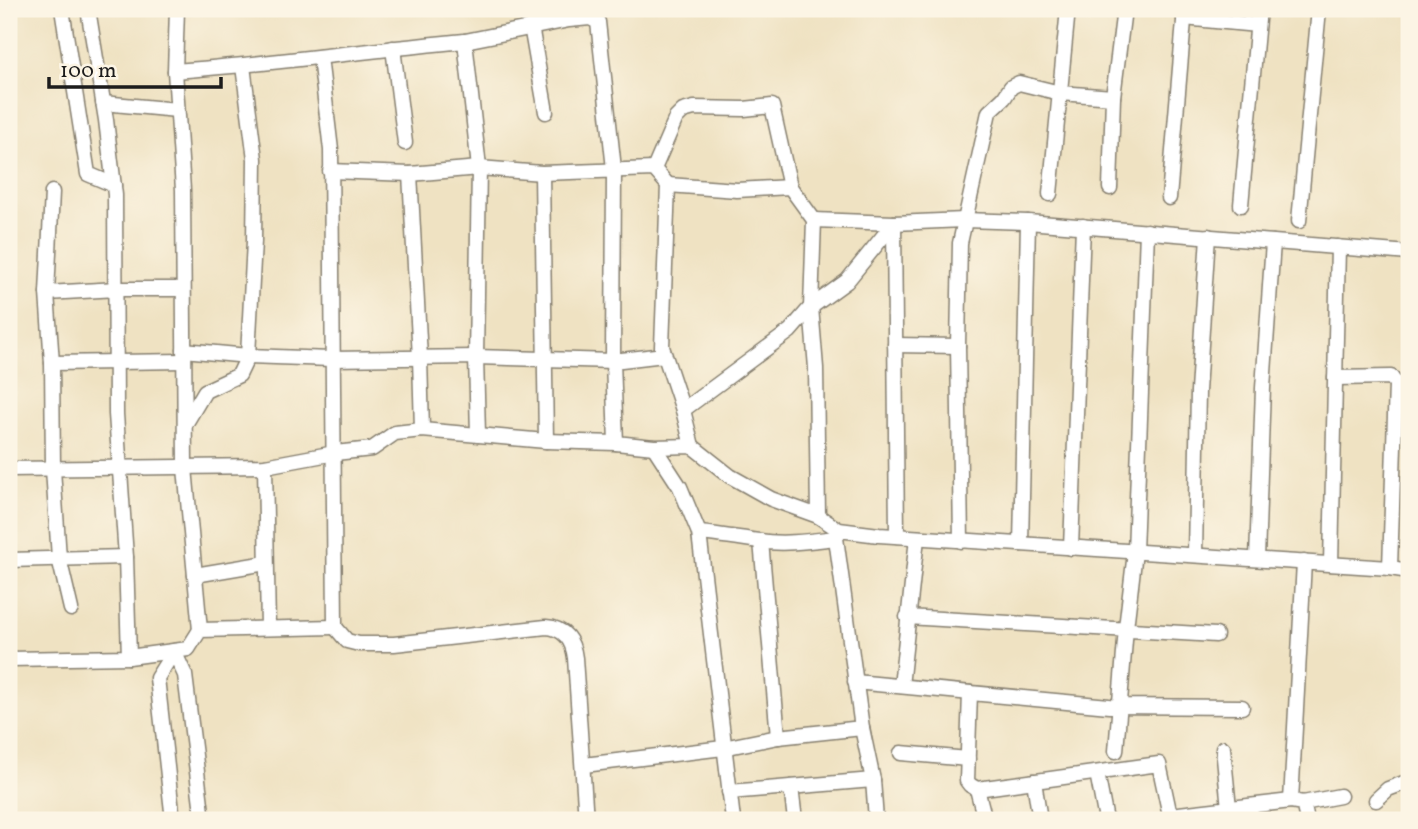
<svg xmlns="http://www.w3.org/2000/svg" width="1418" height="829" font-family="Vollkorn,serif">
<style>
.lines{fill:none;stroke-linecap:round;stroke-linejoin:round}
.minor-casing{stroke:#867f6f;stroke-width:17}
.minor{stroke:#fff;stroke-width:14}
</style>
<rect width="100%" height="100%" fill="#fcf5e5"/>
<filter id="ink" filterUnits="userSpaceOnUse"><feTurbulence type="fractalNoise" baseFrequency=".0143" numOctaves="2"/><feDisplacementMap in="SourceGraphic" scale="14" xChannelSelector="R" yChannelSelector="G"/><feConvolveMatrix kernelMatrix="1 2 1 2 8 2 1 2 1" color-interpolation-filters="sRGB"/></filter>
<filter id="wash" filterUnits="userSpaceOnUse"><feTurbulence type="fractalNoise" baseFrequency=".00686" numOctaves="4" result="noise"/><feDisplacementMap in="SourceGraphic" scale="28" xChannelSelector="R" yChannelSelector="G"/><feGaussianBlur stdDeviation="1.57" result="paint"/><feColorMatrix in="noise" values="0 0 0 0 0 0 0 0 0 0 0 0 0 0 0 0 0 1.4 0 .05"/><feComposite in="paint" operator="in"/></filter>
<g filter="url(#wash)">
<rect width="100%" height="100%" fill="#efe2c2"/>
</g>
<g filter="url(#ink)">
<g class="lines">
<!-- minor casing -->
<g class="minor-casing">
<g id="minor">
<polyline points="62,9 88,174 114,185"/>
<polyline points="88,9 106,120 115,195 116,414 126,557 129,657"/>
<polyline points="177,9 175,71 183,190 185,468 200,630"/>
<polyline points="1184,18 1257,25"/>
<polyline points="531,26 546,112"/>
<polyline points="465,41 569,20 590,18 598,22 614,169 613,361 616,443"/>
<polyline points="393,48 405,143"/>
<path d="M 320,57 L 331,150 L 335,627 L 347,641 L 359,644 L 394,644 L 546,627 C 565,628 573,641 575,658 L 586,820"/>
<path d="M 175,71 C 272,64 368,50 465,41 L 479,168 L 476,357 L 478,435"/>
<polyline points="103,103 177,110"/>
<polyline points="654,169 676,118 683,111 694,108 744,109 772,106 790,187 814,220 811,307 816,368 818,516"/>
<polyline points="330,171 410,174 479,168 542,173 654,169 668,185 662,347 683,410"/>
<polyline points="542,173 546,441"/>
<polyline points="410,174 420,358 422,430"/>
<polyline points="668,185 737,190 790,187"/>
<polyline points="1110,188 1113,97 1124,9"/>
<polyline points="52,192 47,293 52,363 53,469 59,558 71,609"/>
<polyline points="1050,194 1068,9"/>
<polyline points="1169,198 1185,9"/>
<polyline points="1241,205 1259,9"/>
<polyline points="814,220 894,223 964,220 1028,222 1409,253"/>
<polyline points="1299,221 1319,9"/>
<polyline points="894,223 897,536"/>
<polyline points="47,293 117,289 183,289"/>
<polyline points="895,345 958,346"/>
<polyline points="184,350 248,356 331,359 476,357 613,361 664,355"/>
<polyline points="52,363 184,361"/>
<polyline points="1335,378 1391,377 1396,384 1390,568"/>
<polyline points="186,423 205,391 239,375 248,356 254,241 255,159 243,66"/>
<polyline points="692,446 683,410 790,331 811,307 847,281 894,223"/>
<polyline points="654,447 680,487 699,533 733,820"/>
<polyline points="265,466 268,627"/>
<polyline points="9,469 265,466 335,453 372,449 395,433 422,430 546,441 616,443 654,447 692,446 730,476 771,499 818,516 839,530 879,535 1390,568 1409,571"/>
<polyline points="839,530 836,538 862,728 873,780 876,820"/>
<path d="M 699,533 C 720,535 739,538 759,541 C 784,545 811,541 836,538"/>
<polyline points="761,541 778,737"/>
<polyline points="961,541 958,346 960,243 989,112 1004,98 1011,87 1019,83 1060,93 1113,97"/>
<polyline points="1021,544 1028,222"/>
<polyline points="1071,548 1083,226"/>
<polyline points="1195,555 1198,391 1208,236"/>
<polyline points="1257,559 1263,388 1273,242"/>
<polyline points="9,560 126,557"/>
<polyline points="1331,564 1338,247"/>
<polyline points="195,575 266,563"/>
<polyline points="907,617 1216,635"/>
<polyline points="9,659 129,657 188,649 200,630 335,627"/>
<polyline points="855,682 1109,706 1242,707"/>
<polyline points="901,686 917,538"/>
<polyline points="970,693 967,781 970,785 977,789 1159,764 1171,820"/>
<polyline points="1223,748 1229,808"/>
<polyline points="1116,751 1126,628 1135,552 1147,231"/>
<polyline points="901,753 968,759"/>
<polyline points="584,765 723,748 778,737 862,728"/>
<polyline points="1097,773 1106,820"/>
<polyline points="1034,781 1040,820"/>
<polyline points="791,787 795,820"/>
<polyline points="977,789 985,820"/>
<polyline points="729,792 873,780"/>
<polyline points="1376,800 1388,789 1409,781"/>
<polyline points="1291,801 1304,562"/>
<polyline points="1303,803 1307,820"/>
<polyline points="1170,815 1291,801 1303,803 1340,796"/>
<polyline points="173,820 157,678 174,651 185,675 203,820"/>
</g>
</g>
<!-- minor -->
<use href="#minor" class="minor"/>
</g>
</g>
<!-- margin -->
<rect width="1418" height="829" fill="none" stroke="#fcf5e5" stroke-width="35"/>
<!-- scale -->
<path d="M49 77v10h172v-10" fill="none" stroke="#1c1c1c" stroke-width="3.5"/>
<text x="60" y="77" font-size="21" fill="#1c1c1c" stroke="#fcf5e5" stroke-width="5" paint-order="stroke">100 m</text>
</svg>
